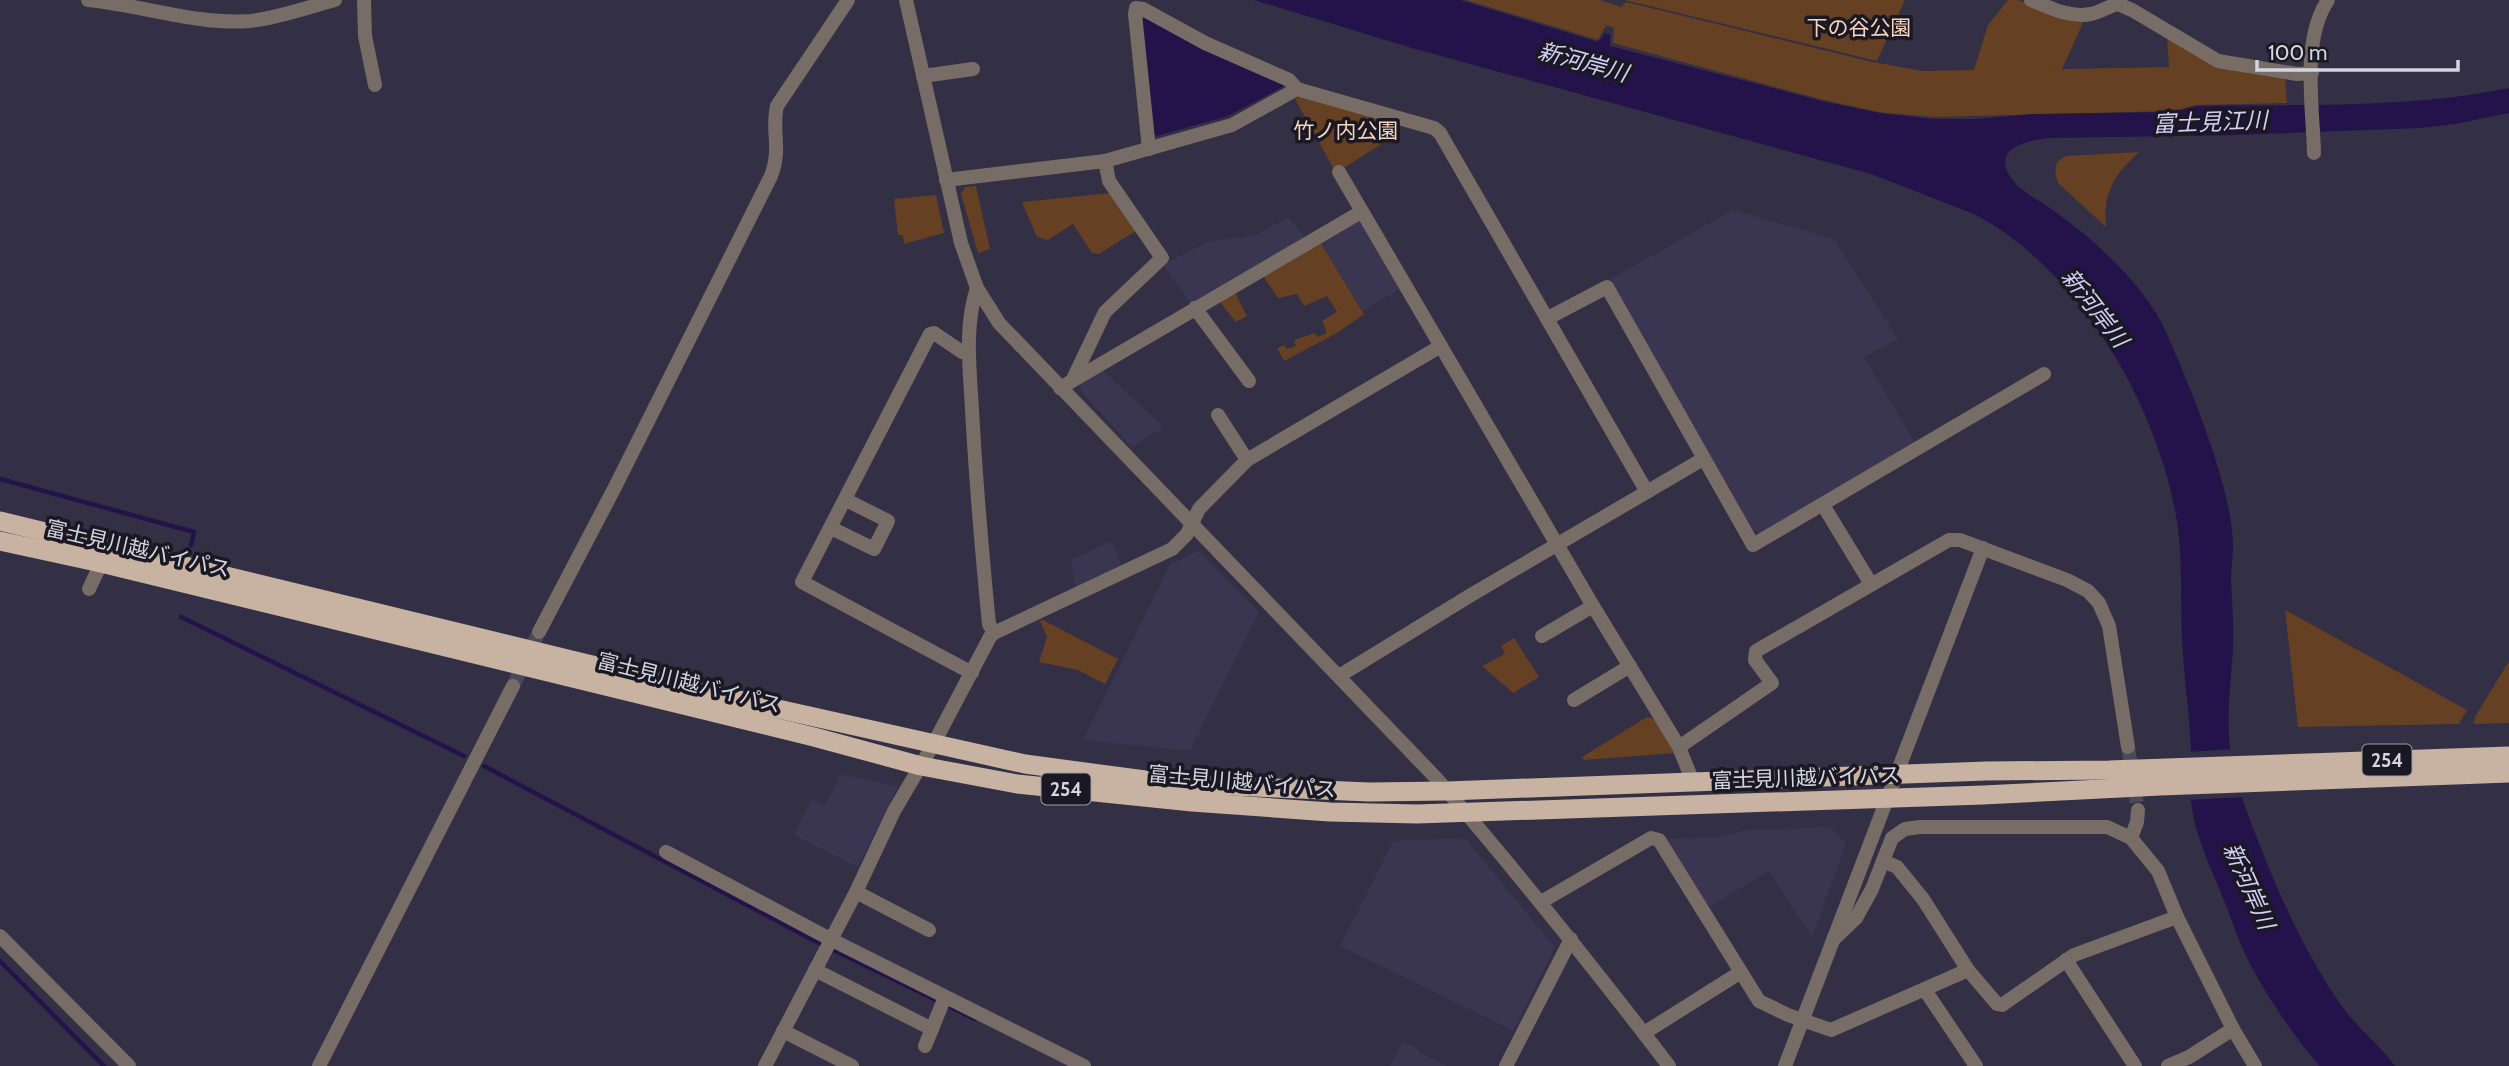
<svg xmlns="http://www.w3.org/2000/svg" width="2509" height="1066" font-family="Cabin,'Noto Sans JP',sans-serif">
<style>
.built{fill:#3a3551}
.green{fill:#664022}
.water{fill:#24124a}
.pier{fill:#332f44}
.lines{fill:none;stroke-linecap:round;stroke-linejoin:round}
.stream{stroke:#24124a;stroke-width:4.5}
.minor-tunnel{stroke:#4b485c;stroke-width:14;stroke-dasharray:14 7;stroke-linecap:butt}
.minor{stroke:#776d66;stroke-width:14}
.tertiary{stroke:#776d66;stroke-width:14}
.trunk{stroke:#c8b2a2;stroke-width:19}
.labels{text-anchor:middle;stroke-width:7;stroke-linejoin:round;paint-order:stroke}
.shield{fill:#1a1923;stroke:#9d9ca8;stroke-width:2}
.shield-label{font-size:19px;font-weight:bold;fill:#d5d4e1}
.park-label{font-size:21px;fill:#f7d5bc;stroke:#1a1923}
.street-label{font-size:21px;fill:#d5d4e1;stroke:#1a1923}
.water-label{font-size:23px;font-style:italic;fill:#d3cef3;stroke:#1a1923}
</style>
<rect width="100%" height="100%" fill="#332f44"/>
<!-- built -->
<g class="built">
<polygon points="1733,210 1834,239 1898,339 1864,357 1916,444 1761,534 1751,528 1607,281"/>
<polygon points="1288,217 1306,238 1191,304 1163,265 1206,242 1256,235"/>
<polygon points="1359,220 1401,288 1363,311 1321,242"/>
<polygon points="1101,369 1164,427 1132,447 1086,397 1077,383"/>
<polygon points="1111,541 1123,567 1076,589 1071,560"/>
<polygon points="1199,551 1259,612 1190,751 1083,740 1170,564"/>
<polygon points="839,774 898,786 858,867 794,835 811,799 825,805 837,783"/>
<polygon points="1831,827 1846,844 1812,938 1769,871 1708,908 1666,839 1721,837 1746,830"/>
<polygon points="1465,838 1555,947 1513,1031 1340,946 1393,841"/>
<polygon points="1403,1041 1418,1049 1420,1053 1448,1066 1390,1066"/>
</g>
<!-- green -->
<g class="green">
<polygon points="1466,0 1600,0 1621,7 1626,2 1868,61 1922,71 1974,70 1988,25 2008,0 2017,0 2082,19 2082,25 2062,69 2024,70 2169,67 2167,35 2211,64 2285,77 2287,103 2196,105 2173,111 1933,117 1878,112 1820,99 1613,43 1614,28 1606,25 1598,40"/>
<polygon points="1625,0 1905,0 1877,61"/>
<polygon points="1311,90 1399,116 1394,136 1336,173 1295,99"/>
<path d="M 2139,152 C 2114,175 2103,192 2106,227 L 2058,183 L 2055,171 L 2057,162 L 2066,156 Z"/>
<polygon points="976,186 990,249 978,253 961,194 965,187"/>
<polygon points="1110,193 1135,228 1134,232 1099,254 1092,253 1073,224 1048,240 1037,237 1022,202"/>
<polygon points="936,195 944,233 904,244 903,235 898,235 894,199"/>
<polygon points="1321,243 1364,314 1337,333 1284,361 1277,348 1284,345 1287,349 1296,346 1294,340 1315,333 1317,337 1327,333 1322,321 1337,312 1327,296 1304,306 1297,294 1278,298 1263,276"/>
<polygon points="1235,293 1247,316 1236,322 1219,301"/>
<polygon points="2285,610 2467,710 2459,724 2298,727"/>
<polygon points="1043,620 1118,659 1105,684 1078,670 1039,662 1047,637 1040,621"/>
<polygon points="1514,638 1539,677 1513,693 1482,666 1505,654 1501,646"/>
<polygon points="2509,661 2509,723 2474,724 2475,717"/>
<polygon points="1647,717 1654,719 1676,753 1584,760 1582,757"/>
</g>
<!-- water -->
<g class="water">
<path d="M 1254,0 L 1460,0 L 1598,42 L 1605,33 L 1610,34 L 1610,46 L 1826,102 L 1880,113 L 1932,119 L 1976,119 L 2033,114 L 2173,112 L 2197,106 C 2301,104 2407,109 2509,88 L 2509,113 L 2455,124 L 2420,128 L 2236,135 L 2048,138 C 2030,141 1995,146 2008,173 C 2017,191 2040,200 2054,211 C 2096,241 2146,286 2167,334 C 2191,390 2232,486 2233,546 C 2233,557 2231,568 2231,579 C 2232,602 2234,626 2233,649 C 2231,682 2226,714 2230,747 C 2235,783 2249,818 2262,851 C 2283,904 2308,958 2341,1005 C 2356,1027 2379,1044 2395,1066 L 2320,1066 C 2295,1039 2257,982 2242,947 C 2234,929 2229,911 2221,893 C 2210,866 2196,837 2192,808 C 2189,789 2192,769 2191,750 C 2190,718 2185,686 2183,655 C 2180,613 2183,570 2178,528 C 2162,411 2080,269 1974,214 L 1871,174 L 1412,48 Z"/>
<polygon points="1146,17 1283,83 1284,86 1228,116 1157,136 1151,133 1140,20"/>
</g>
<!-- pier -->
<polygon class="pier" points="2234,749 2246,797 2188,800 2188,752"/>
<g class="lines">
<!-- stream -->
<g class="stream">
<polyline points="0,479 194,532 191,545"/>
<polyline points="181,617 464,756"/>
<polyline points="484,766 815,941 975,1019"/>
<polyline points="0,961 104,1066"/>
</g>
<!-- minor-tunnel -->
<g class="minor-tunnel">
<polyline points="513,686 539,632"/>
<polyline points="2128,747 2138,810"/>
</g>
<!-- minor -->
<g class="minor">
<path d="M 88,0 C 141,5 196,25 250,21 C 279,18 308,7 335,0"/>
<polyline points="364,0 365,36 375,85"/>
<path d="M 2031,0 C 2050,8 2070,18 2091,14 C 2101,12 2109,6 2118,4 L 2132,10 L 2218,61 L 2297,74 L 2312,73"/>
<polyline points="923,76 973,69"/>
<polyline points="1149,149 1135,14 1136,8 1143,9 1205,43 1289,80 1297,89"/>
<path d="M 2314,153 C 2313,107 2301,40 2328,0"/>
<polyline points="1339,172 1593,606 1679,747 1693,782"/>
<path d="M 977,288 C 964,326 970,371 972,410 C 976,482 982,553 989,624 L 994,633"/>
<polyline points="1195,308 1249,381"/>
<polyline points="1548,318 1607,287 1753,545 2044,374"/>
<polyline points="969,353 962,352 934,333 930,334 802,582 972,673"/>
<polyline points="1073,379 1105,312 1162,258 1109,181 1105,161"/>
<polyline points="1060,388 1361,212"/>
<polyline points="1218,415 1247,460"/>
<polyline points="1823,505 1871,584"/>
<polyline points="831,528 874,549 888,521 846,500"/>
<polyline points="89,589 105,555"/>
<path d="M 539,632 L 615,487 L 771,176 C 782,148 771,130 777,106 L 848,0"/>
<polyline points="1542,636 1593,606"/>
<polyline points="1574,700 1630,666"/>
<polyline points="1679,747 1772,683 1755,660 1756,651 1949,540 1960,540 2067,580 2088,591 2099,603 2109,626 2128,747"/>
<polyline points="2131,838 2137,822 2138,810"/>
<polyline points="666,852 830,939 1084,1066"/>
<polyline points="1883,861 1897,867 1923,899 1968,970 1997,1004 2002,1005 2074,955 2177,917"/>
<polyline points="856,892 929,930"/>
<polyline points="1541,902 1651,838 1659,840 1759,1001 1788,1015 1831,1030 1968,970"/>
<polyline points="0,936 129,1066"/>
<polyline points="1833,940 1856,918 1872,889 1892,838 1905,829 1920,827 2107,827 2131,838 2158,871 2177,917 2233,1029 2255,1066"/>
<polyline points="2066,960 2135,1066"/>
<polyline points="815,970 932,1029"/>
<polyline points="1925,990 1976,1066"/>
<polyline points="783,1031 852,1066"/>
<polyline points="1644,1033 1741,972"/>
<polyline points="925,1046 945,997"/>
<polyline points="319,1066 513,686"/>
<polyline points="765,1066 856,892 894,811 934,743 990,637 994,633 1172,549 1187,534 1199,509 1247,460 1441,346"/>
<polyline points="1506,1066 1571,939"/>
<polyline points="2168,1066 2189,1057 2233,1029"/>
</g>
<!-- tertiary -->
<g class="tertiary">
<path d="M 906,0 L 961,243 L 977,288 L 999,323 L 1437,779 C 1517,872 1594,968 1669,1066"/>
<polyline points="946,180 1105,161 1232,125 1297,89 1434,128 1440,133 1647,492"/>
<polyline points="1339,676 1471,595 1703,459"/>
<polyline points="1785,1066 1983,548"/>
</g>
<!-- trunk -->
<g class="trunk">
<polyline points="0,521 711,694 1025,764 1145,780 1205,785 1369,792 1448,791 1986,771 2109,770 2509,756"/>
<polyline points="0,541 101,563 814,737 921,766 1017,784 1192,802 1330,812 1417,814 1983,795 2160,786 2509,773"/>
</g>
</g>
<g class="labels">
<!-- shield labels -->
<g class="shield">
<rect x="2362.5" y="744.5" width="49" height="31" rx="5"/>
<rect x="1041.5" y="773.5" width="49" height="31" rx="5"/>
</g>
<g class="shield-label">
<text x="2387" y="767">254</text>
<text x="1066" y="796">254</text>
</g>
<!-- park labels -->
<g class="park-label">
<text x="1859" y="35">下の谷公園</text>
<text x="1346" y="138">竹ノ内公園</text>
</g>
<!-- street labels -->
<g class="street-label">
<text transform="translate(138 549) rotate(13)" y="7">富士見川越バイパス</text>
<text transform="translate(689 683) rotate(14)" y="7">富士見川越バイパス</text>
<text transform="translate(1806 778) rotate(-2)" y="7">富士見川越バイパス</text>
<text transform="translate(1242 782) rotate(5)" y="7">富士見川越バイパス</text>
</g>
<!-- water labels -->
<g class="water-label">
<text transform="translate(1583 62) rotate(15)" y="8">新河岸川</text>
<text transform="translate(2210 122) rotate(-2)" y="8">富士見江川</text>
<text transform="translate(2095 308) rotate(52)" y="8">新河岸川</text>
<text transform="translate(2249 886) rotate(66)" y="8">新河岸川</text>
</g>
</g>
<!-- scale -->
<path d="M2257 60v10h201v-10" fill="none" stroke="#d5d4e1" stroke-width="3.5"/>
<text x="2268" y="60" font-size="21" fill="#d5d4e1" stroke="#1a1923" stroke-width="5" paint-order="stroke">100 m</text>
</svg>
